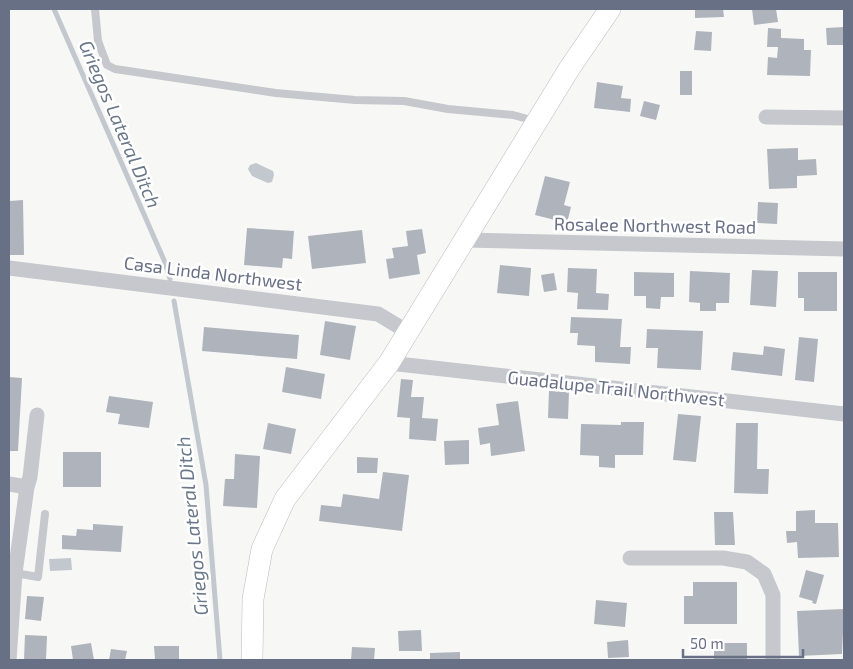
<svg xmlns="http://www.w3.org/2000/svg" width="853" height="669" font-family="'Exo 2',sans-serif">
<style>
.water{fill:#c3c8cf}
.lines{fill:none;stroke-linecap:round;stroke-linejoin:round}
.stream{stroke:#c3c8cf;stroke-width:5}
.building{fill:#afb3bc}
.secondary-casing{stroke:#b8bbc2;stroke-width:22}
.lane{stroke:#c6c8cd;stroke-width:8}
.street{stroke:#c6c8cd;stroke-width:15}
.secondary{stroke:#fff;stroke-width:21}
.labels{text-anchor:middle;stroke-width:5;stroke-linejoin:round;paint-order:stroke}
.street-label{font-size:18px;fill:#687086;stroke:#fff}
.water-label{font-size:19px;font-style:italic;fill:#697788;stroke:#fff}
</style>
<rect width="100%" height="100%" fill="#f7f8f6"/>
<!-- water -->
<g class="water">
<polygon points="256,163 273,171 274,175 272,182 268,183 252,176 248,169 250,165"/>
<polygon points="71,558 72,570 50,571 49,559"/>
</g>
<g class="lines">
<!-- stream -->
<g class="stream">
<polyline points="54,9 164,260 170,279"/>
<polyline points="174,301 206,485 220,660"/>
</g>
</g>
<!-- building -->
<g class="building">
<polygon points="695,9 723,9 724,17 695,18"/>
<polygon points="752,9 776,9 778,22 754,25"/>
<polygon points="844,27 844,45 827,45 826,28"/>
<polygon points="768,28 781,29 781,38 804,39 804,50 811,50 810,76 767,75 768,57 777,58 778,47 767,47"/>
<polygon points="696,31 712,32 711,51 694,50"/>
<rect x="680" y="71" width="12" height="24"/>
<polygon points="597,82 623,86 621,98 631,99 630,112 594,108"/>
<polygon points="644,101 660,105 656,120 640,116"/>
<polygon points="798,148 798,160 816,159 817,175 797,176 797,188 769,189 767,149"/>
<polygon points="545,176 570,182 564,205 571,207 567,223 535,215"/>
<polygon points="23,200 24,255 9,255 9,201"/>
<polygon points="758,202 778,203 777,224 757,223"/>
<polygon points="247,228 294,231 292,259 283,258 282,268 244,265"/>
<polygon points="422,229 426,253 417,255 420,274 389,279 386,259 394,258 392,248 408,246 406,231"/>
<polygon points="362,230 366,263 312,269 308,236"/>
<polygon points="500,265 531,268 529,296 497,293"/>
<polygon points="568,268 597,269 596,293 609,294 608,310 577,309 578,293 567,292"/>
<polygon points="752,270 778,271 776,307 750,305"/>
<polygon points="690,271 730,273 729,303 716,303 716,311 700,311 700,303 689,302"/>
<polygon points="634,272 674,273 674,297 661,297 660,309 646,308 646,296 634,296"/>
<polygon points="798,272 837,272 837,311 804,311 804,298 798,298"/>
<polygon points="554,273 557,290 544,292 541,275"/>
<polygon points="571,317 622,319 620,347 631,347 630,364 595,362 595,346 577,345 578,333 570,333"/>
<polygon points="325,321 356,326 350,360 320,355"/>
<polygon points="204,327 299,335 297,359 202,351"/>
<polygon points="647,329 703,331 701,370 657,368 658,348 646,348"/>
<polygon points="799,337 818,339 814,382 795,380"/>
<polygon points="764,346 785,349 782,376 731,370 733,352 763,355"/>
<polygon points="286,367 325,374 321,399 282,392"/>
<polygon points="9,377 22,378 18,451 9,451"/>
<polygon points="401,379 413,380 411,397 424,397 422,418 438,419 436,441 409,439 410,418 397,417"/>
<polygon points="549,391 569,392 568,419 548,418"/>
<polygon points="109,396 153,402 149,428 118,424 120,414 106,412"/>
<polygon points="518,401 525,451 491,456 490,443 480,445 478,428 499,425 496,404"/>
<polygon points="678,414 701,416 696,462 673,460"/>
<polygon points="621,422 644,422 643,455 615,455 615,468 599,467 599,456 580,455 581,424 621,425"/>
<polygon points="268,423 296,429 291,454 263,449"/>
<polygon points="736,423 758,423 757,469 769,469 768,494 734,493"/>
<polygon points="469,440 469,464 445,465 444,441"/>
<rect x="63" y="452" width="38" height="35"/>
<polygon points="235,454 260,456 257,508 223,506 225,479 234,479"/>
<polygon points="357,457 378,458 377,473 357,473"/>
<polygon points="383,472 409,475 402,531 319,521 321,505 341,507 343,494 379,499"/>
<polygon points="815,510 815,523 838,523 839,557 798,558 797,542 787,543 786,531 796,531 796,511"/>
<polygon points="714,512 733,512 735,545 715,545"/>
<polygon points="93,524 123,526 121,552 62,549 62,535 76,536 77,529 93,530"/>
<polygon points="806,570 824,575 816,604 812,603 813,601 799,597"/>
<polygon points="693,582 737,582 737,624 684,624 684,596 693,596"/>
<polygon points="27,596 44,597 41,621 25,619"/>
<polygon points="596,600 627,603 625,627 594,624"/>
<polygon points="844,609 842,654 799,656 797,611"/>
<polygon points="421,630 422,651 399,651 398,631"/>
<polygon points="25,635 47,636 46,660 24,660"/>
<polygon points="628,640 629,657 608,658 607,642"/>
<polygon points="91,643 94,660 73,660 71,646"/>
<rect x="714" y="643" width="33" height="17"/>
<polygon points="154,646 179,646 179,660 155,660"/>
<polygon points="352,647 375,648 374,660 351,660"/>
<polygon points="111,649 127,651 125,660 109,660"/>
<polygon points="460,652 460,660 430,660 430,653"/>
</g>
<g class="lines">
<!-- secondary casing -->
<g class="secondary-casing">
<polyline id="secondary" points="252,660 253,599 262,549 285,499 389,363 569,69 610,9"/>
</g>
<!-- lane -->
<g class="lane">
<polyline points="95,9 98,41 107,65 115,69 276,93 355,100 404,101 448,109 513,115 535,121"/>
<polyline points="15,573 38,577 45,514"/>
</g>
<!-- street -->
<g class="street">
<polyline points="766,117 844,118"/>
<polyline points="464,240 844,249"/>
<polyline points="9,268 378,314 408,332"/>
<polyline points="389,363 844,414"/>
<polyline points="9,484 27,487"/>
<polyline points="630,558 723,558 747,562 764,574 773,595 773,660"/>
<polyline points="9,660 15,573 27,487 30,477 37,415"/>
</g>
<!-- secondary -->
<use href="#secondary" class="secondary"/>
</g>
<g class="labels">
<!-- street labels -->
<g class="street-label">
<text transform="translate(655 226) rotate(1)" y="6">Rosalee Northwest Road</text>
<text transform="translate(213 274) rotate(7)" y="6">Casa Linda Northwest</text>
<text transform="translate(616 389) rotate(6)" y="6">Guadalupe Trail Northwest</text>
</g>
<!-- water labels -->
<g class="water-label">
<text transform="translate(120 124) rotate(67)" y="7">Griegos Lateral Ditch</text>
<text transform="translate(192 526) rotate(-96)" y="7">Griegos Lateral Ditch</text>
</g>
</g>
<!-- border -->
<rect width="853" height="669" fill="none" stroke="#687086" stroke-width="20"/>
<!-- scale -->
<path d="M683 649v8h120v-8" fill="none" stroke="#687086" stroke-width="2.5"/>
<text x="690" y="649" font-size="15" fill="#687086" stroke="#ffffff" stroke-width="4" paint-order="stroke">50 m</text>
</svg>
